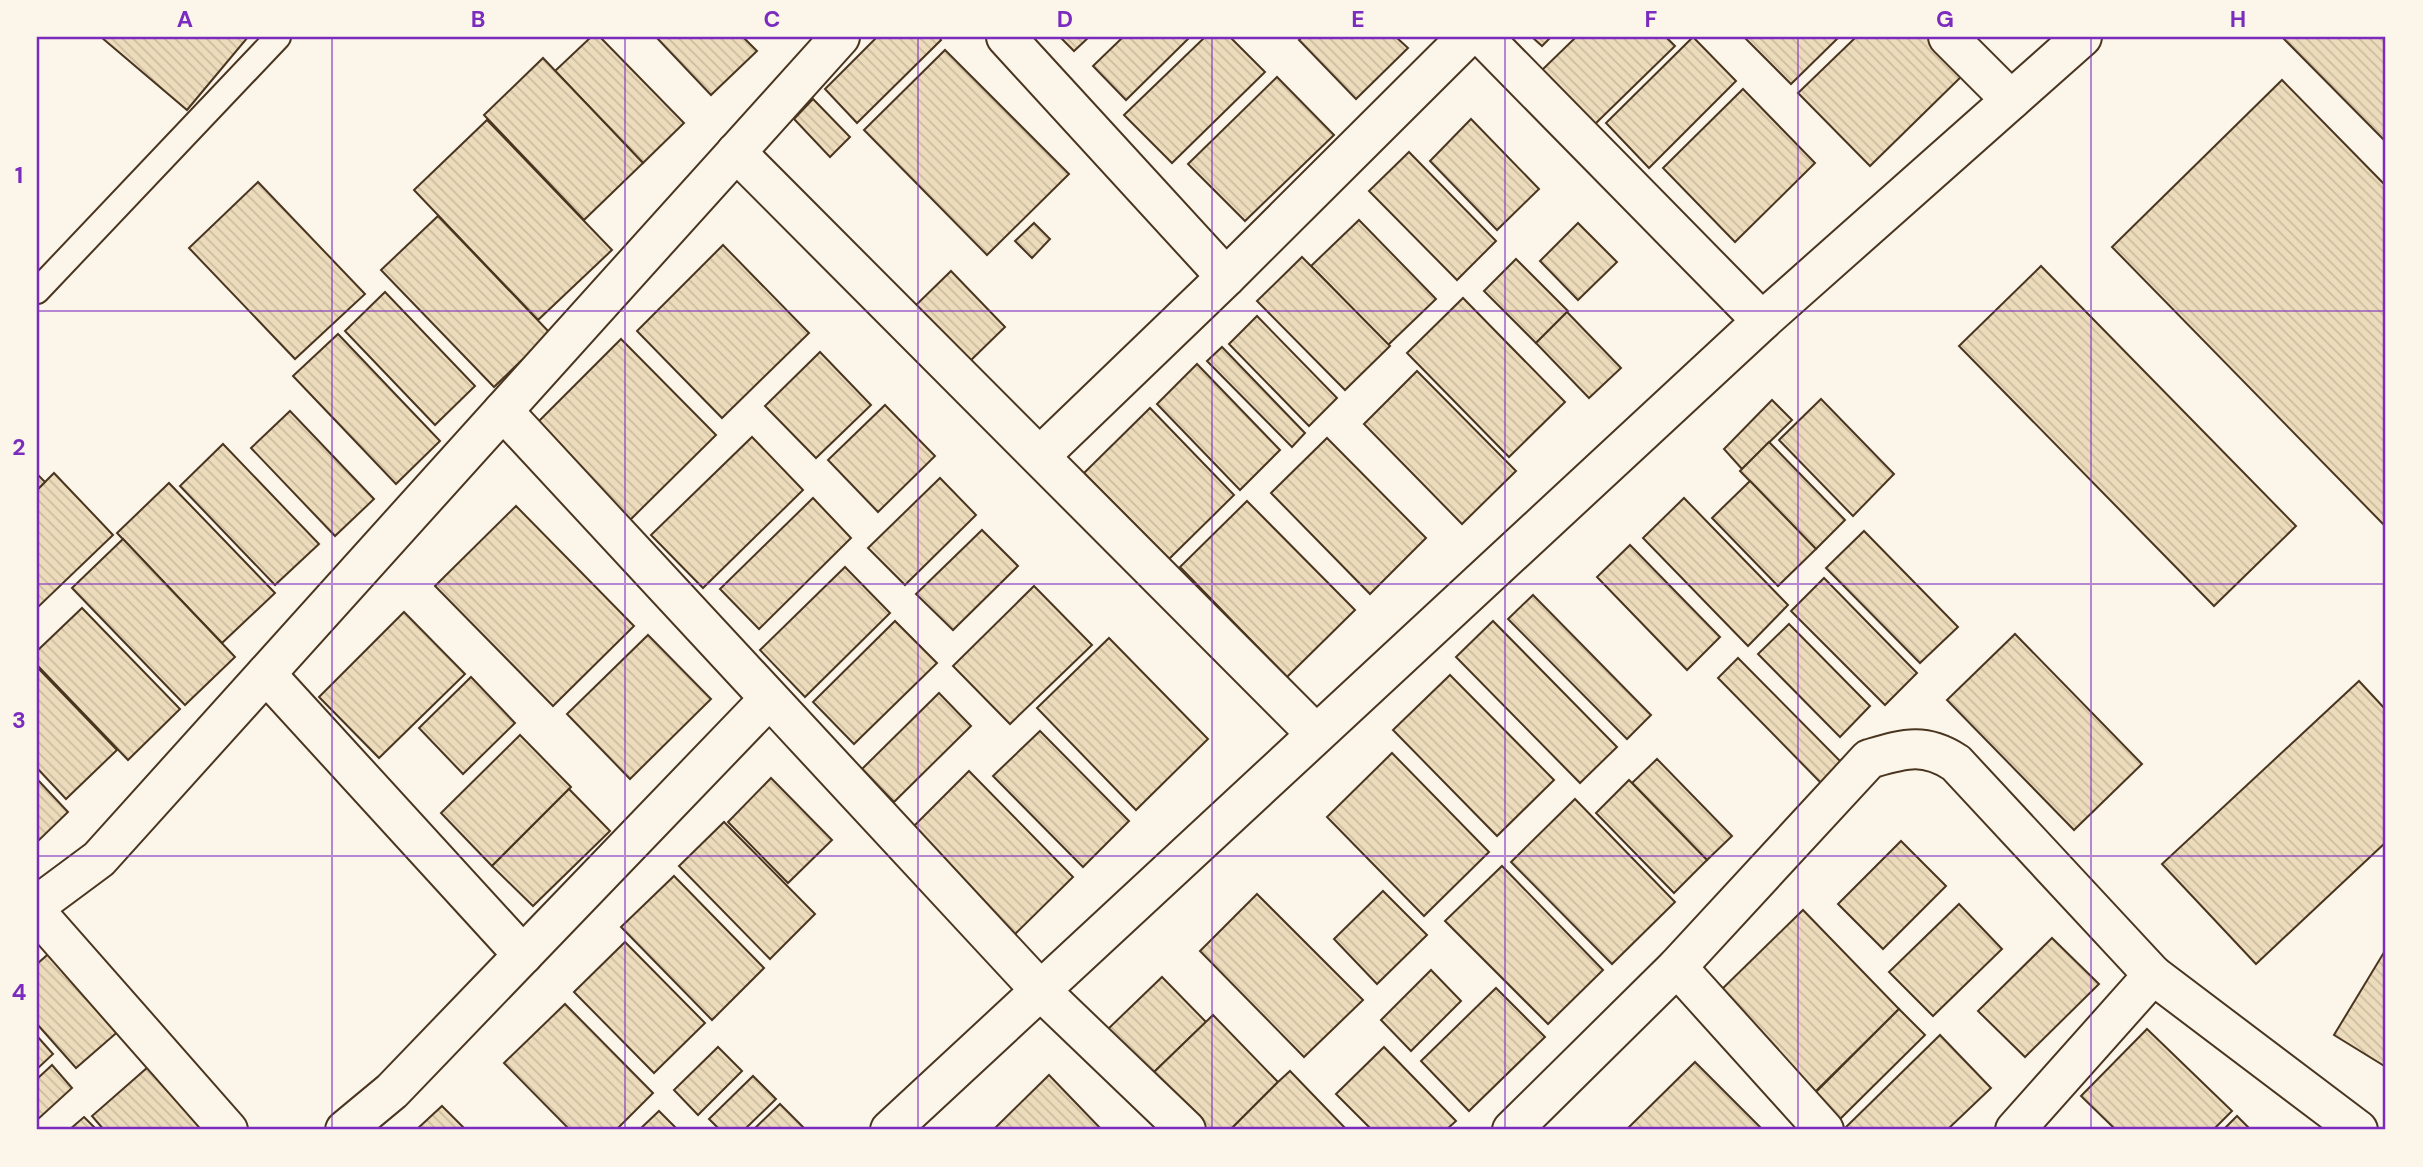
<svg xmlns="http://www.w3.org/2000/svg" width="2423" height="1167" font-family="'DM Sans',sans-serif">
<style>
.building{fill:url(#building-back-hatch);stroke:#4a3520;stroke-width:2}
.lines{fill:none;stroke-linecap:round;stroke-linejoin:round}
.service-casing{stroke:#4a3520;stroke-width:28}
.minor-casing{stroke:#4a3520;stroke-width:42}
.service{stroke:#fbf6e9;stroke-width:24}
.minor{stroke:#fbf6e9;stroke-width:38}
.grid{fill:none;stroke:#7b2cbf;stroke-width:2;stroke-opacity:0.55}
.neatline{fill:none;stroke:#7b2cbf;stroke-width:2.5}
.grid-label{font-size:23px;text-anchor:middle;font-weight:bold;fill:#7b2cbf}
</style>
<defs>
<pattern id="building-back-hatch" width="6" height="6" patternUnits="userSpaceOnUse" patternTransform="scale(1.75)"><rect width="6" height="6" fill="#ecdcbc"/><path d="M-1 5l2 2M0 0l6 6M5-1l2 2" fill="none" stroke="#ccbda1"/></pattern>
</defs>
<rect width="100%" height="100%" fill="#fbf6e9"/>
<!-- building -->
<g class="building">
<polygon points="101,37 248,37 187,110"/>
<polygon points="591,37 600,37 684,123 643,163 555,71"/>
<polygon points="656,37 743,37 757,51 711,95"/>
<polygon points="877,37 939,37 941,40 857,123 825,89"/>
<polygon points="1060,37 1089,37 1074,51"/>
<polygon points="1123,37 1186,37 1188,39 1126,100 1093,66"/>
<polygon points="1205,37 1230,37 1265,72 1172,163 1124,115"/>
<polygon points="1302,37 1396,37 1408,48 1356,99 1299,40"/>
<polygon points="1532,37 1551,37 1542,46"/>
<polygon points="1576,37 1666,37 1675,46 1594,125 1541,71"/>
<polygon points="1693,37 1736,81 1649,168 1606,123"/>
<polygon points="1744,37 1839,37 1791,84"/>
<polygon points="1856,37 1931,37 1966,72 1870,166 1798,93"/>
<polygon points="2282,37 2386,37 2386,142"/>
<polygon points="945,50 1069,174 987,255 864,130"/>
<polygon points="543,58 643,163 584,220 484,115"/>
<polygon points="1277,77 1334,135 1245,221 1188,164"/>
<polygon points="2282,80 2386,186 2386,527 2112,247"/>
<polygon points="1743,89 1815,163 1735,242 1663,168"/>
<polygon points="813,99 850,137 830,157 794,119"/>
<polygon points="1471,119 1539,189 1497,230 1430,161"/>
<polygon points="487,120 612,250 538,320 414,190"/>
<polygon points="1409,152 1496,241 1457,280 1369,191"/>
<polygon points="258,182 365,294 295,359 189,248"/>
<polygon points="438,216 550,333 494,387 381,270"/>
<polygon points="1359,220 1436,299 1388,345 1311,266"/>
<polygon points="1034,223 1050,239 1032,258 1015,241"/>
<polygon points="1578,223 1617,262 1578,300 1540,261"/>
<polygon points="723,245 809,333 722,418 637,331"/>
<polygon points="1302,257 1390,346 1345,390 1257,301"/>
<polygon points="1516,259 1568,311 1536,343 1484,291"/>
<polygon points="2041,266 2296,526 2214,606 1959,346"/>
<polygon points="951,271 1005,327 967,364 913,308"/>
<polygon points="385,292 475,386 435,425 345,331"/>
<polygon points="1463,298 1565,402 1509,457 1407,353"/>
<polygon points="1567,312 1621,368 1589,398 1536,343"/>
<polygon points="1257,316 1337,398 1309,426 1229,344"/>
<polygon points="338,334 440,441 396,484 293,376"/>
<polygon points="621,339 716,435 625,525 531,429"/>
<polygon points="1222,347 1305,433 1292,447 1207,361"/>
<polygon points="820,352 871,405 816,458 765,406"/>
<polygon points="1197,364 1280,450 1240,490 1157,404"/>
<polygon points="1417,371 1516,471 1462,524 1364,424"/>
<polygon points="1821,399 1894,474 1853,516 1779,440"/>
<polygon points="1772,400 1792,420 1742,469 1724,449"/>
<polygon points="885,405 935,456 878,512 828,460"/>
<polygon points="1150,408 1234,495 1169,559 1084,473"/>
<polygon points="290,411 374,499 335,536 251,448"/>
<polygon points="752,437 803,490 703,588 651,535"/>
<polygon points="1327,438 1426,538 1370,594 1271,493"/>
<polygon points="1769,442 1845,520 1816,549 1740,471"/>
<polygon points="223,444 319,544 275,585 180,486"/>
<polygon points="54,473 113,535 37,608 37,490"/>
<polygon points="37,474 45,482 37,490"/>
<polygon points="940,478 976,515 905,585 868,548"/>
<polygon points="1750,481 1816,549 1778,586 1712,518"/>
<polygon points="169,483 275,593 222,643 117,533"/>
<polygon points="813,498 851,538 759,629 720,589"/>
<polygon points="1684,498 1788,605 1748,646 1643,538"/>
<polygon points="1247,501 1355,610 1287,677 1180,567"/>
<polygon points="516,506 634,626 553,706 435,586"/>
<polygon points="982,530 1018,566 953,630 916,594"/>
<polygon points="1864,531 1958,627 1920,663 1826,568"/>
<polygon points="123,539 235,657 185,705 72,588"/>
<polygon points="1630,545 1720,637 1687,670 1597,577"/>
<polygon points="845,567 890,613 805,697 760,650"/>
<polygon points="1824,578 1917,673 1885,705 1791,611"/>
<polygon points="1034,586 1092,645 1010,724 953,666"/>
<polygon points="1533,595 1651,715 1627,739 1508,619"/>
<polygon points="82,608 180,709 128,760 37,665 37,651"/>
<polygon points="404,612 465,674 379,758 319,697"/>
<polygon points="895,621 937,663 854,744 813,702"/>
<polygon points="1493,621 1617,747 1580,783 1456,657"/>
<polygon points="1789,624 1870,706 1840,737 1758,654"/>
<polygon points="2015,634 2142,764 2074,830 1947,700"/>
<polygon points="648,635 711,699 630,779 567,714"/>
<polygon points="1109,638 1208,739 1136,810 1037,708"/>
<polygon points="1738,658 1842,763 1822,784 1718,678"/>
<polygon points="37,667 117,750 66,799 37,768"/>
<polygon points="1450,675 1554,780 1497,836 1393,730"/>
<polygon points="471,677 515,723 463,774 419,728"/>
<polygon points="2359,681 2386,710 2386,842 2256,964 2162,864"/>
<polygon points="939,693 971,726 894,802 862,769"/>
<polygon points="1040,731 1129,821 1083,867 993,776"/>
<polygon points="520,735 571,787 492,866 441,813"/>
<polygon points="1392,753 1489,852 1424,916 1327,817"/>
<polygon points="1657,759 1732,836 1707,860 1632,783"/>
<polygon points="969,771 1073,877 1014,935 910,830"/>
<polygon points="771,778 832,840 788,883 728,822"/>
<polygon points="37,779 68,812 37,842"/>
<polygon points="1629,780 1707,860 1674,893 1596,813"/>
<polygon points="569,789 610,831 533,906 492,866"/>
<polygon points="1575,799 1675,902 1612,964 1511,862"/>
<polygon points="724,822 815,914 770,959 679,866"/>
<polygon points="1901,841 1946,886 1883,949 1838,904"/>
<polygon points="1502,866 1603,970 1548,1024 1445,921"/>
<polygon points="674,876 764,968 712,1020 621,927"/>
<polygon points="1383,891 1427,935 1377,984 1334,939"/>
<polygon points="1257,894 1363,1000 1304,1057 1200,951"/>
<polygon points="1959,904 2002,949 1933,1016 1889,972"/>
<polygon points="1803,910 1899,1009 1815,1092 1718,993"/>
<polygon points="2052,938 2099,984 2025,1057 1978,1011"/>
<polygon points="625,942 705,1023 654,1073 574,992"/>
<polygon points="54,949 121,1029 76,1068 37,1024 37,964"/>
<polygon points="2386,949 2386,1067 2334,1035"/>
<polygon points="1431,970 1461,1001 1411,1051 1381,1020"/>
<polygon points="1162,977 1206,1022 1151,1075 1107,1030"/>
<polygon points="1496,988 1545,1037 1469,1111 1421,1061"/>
<polygon points="565,1004 653,1093 616,1130 570,1130 504,1063"/>
<polygon points="1899,1009 1925,1035 1833,1126 1807,1101"/>
<polygon points="1213,1015 1278,1082 1230,1130 1206,1130 1151,1075"/>
<polygon points="2147,1029 2232,1111 2213,1130 2116,1130 2081,1096"/>
<polygon points="1940,1035 1991,1088 1947,1130 1843,1130"/>
<polygon points="37,1036 53,1054 37,1069"/>
<polygon points="718,1047 742,1071 698,1115 674,1090"/>
<polygon points="1384,1047 1456,1121 1446,1130 1372,1130 1336,1094"/>
<polygon points="156,1060 217,1130 104,1130 92,1116"/>
<polygon points="1695,1062 1763,1130 1626,1130"/>
<polygon points="52,1065 72,1088 37,1120 37,1079"/>
<polygon points="1290,1071 1347,1130 1230,1130 1278,1082"/>
<polygon points="1049,1075 1102,1130 993,1130"/>
<polygon points="753,1076 776,1099 744,1130 720,1130 709,1119"/>
<polygon points="780,1104 806,1130 753,1130"/>
<polygon points="442,1106 466,1130 416,1130"/>
<polygon points="659,1111 678,1130 639,1130"/>
<polygon points="2237,1116 2251,1130 2223,1130"/>
<polygon points="84,1117 97,1130 69,1130"/>
</g>
<g class="lines">
<!-- service casing -->
<g class="service-casing">
<polyline id="service" points="37,291 278,37"/>
</g>
<!-- minor casing -->
<g class="minor-casing">
<g id="minor">
<polyline points="1006,37 1226,277"/>
<polyline points="1483,37 1762,321"/>
<polyline points="1948,37 2011,100"/>
<polyline points="736,152 1316,734"/>
<polyline points="503,411 1041,991 1186,1130"/>
<polyline points="1040,456 1226,277 1467,37"/>
<polyline points="266,674 523,955"/>
<polyline points="37,905 99,859 840,37"/>
<polyline points="37,913 228,1130"/>
<polyline points="1677,967 1824,1130"/>
<polyline points="2153,975 2358,1130"/>
<polyline points="345,1130 392,1091 769,699"/>
<polyline points="890,1130 1762,321 2082,37"/>
<path d="M 1512,1130 L 1677,967 L 1869,759 C 1904,749 1924,742 1956,763 L 2153,975 L 2015,1130"/>
</g>
</g>
<!-- service -->
<use href="#service" class="service"/>
<!-- minor -->
<use href="#minor" class="minor"/>
</g>
<!-- grid -->
<path class="grid" d="M 332,37 L 332,1130M 625,37 L 625,1130M 918,37 L 918,1130M 1212,37 L 1212,1130M 1505,37 L 1505,1130M 1798,37 L 1798,1130M 2091,37 L 2091,1130M 37,311 L 2386,311M 37,584 L 2386,584M 37,856 L 2386,856"/>
<!-- border -->
<rect width="2423" height="1167" fill="none" stroke="#fbf6e9" stroke-width="77"/>
<rect x="38" y="38" width="2346" height="1090" class="neatline"/>
<g class="grid-label">
<text x="185" y="27">A</text>
<text x="478" y="27">B</text>
<text x="772" y="27">C</text>
<text x="1065" y="27">D</text>
<text x="1358" y="27">E</text>
<text x="1651" y="27">F</text>
<text x="1945" y="27">G</text>
<text x="2238" y="27">H</text>
<text x="19" y="183">1</text>
<text x="19" y="455">2</text>
<text x="19" y="728">3</text>
<text x="19" y="1000">4</text>
</g>
</svg>
